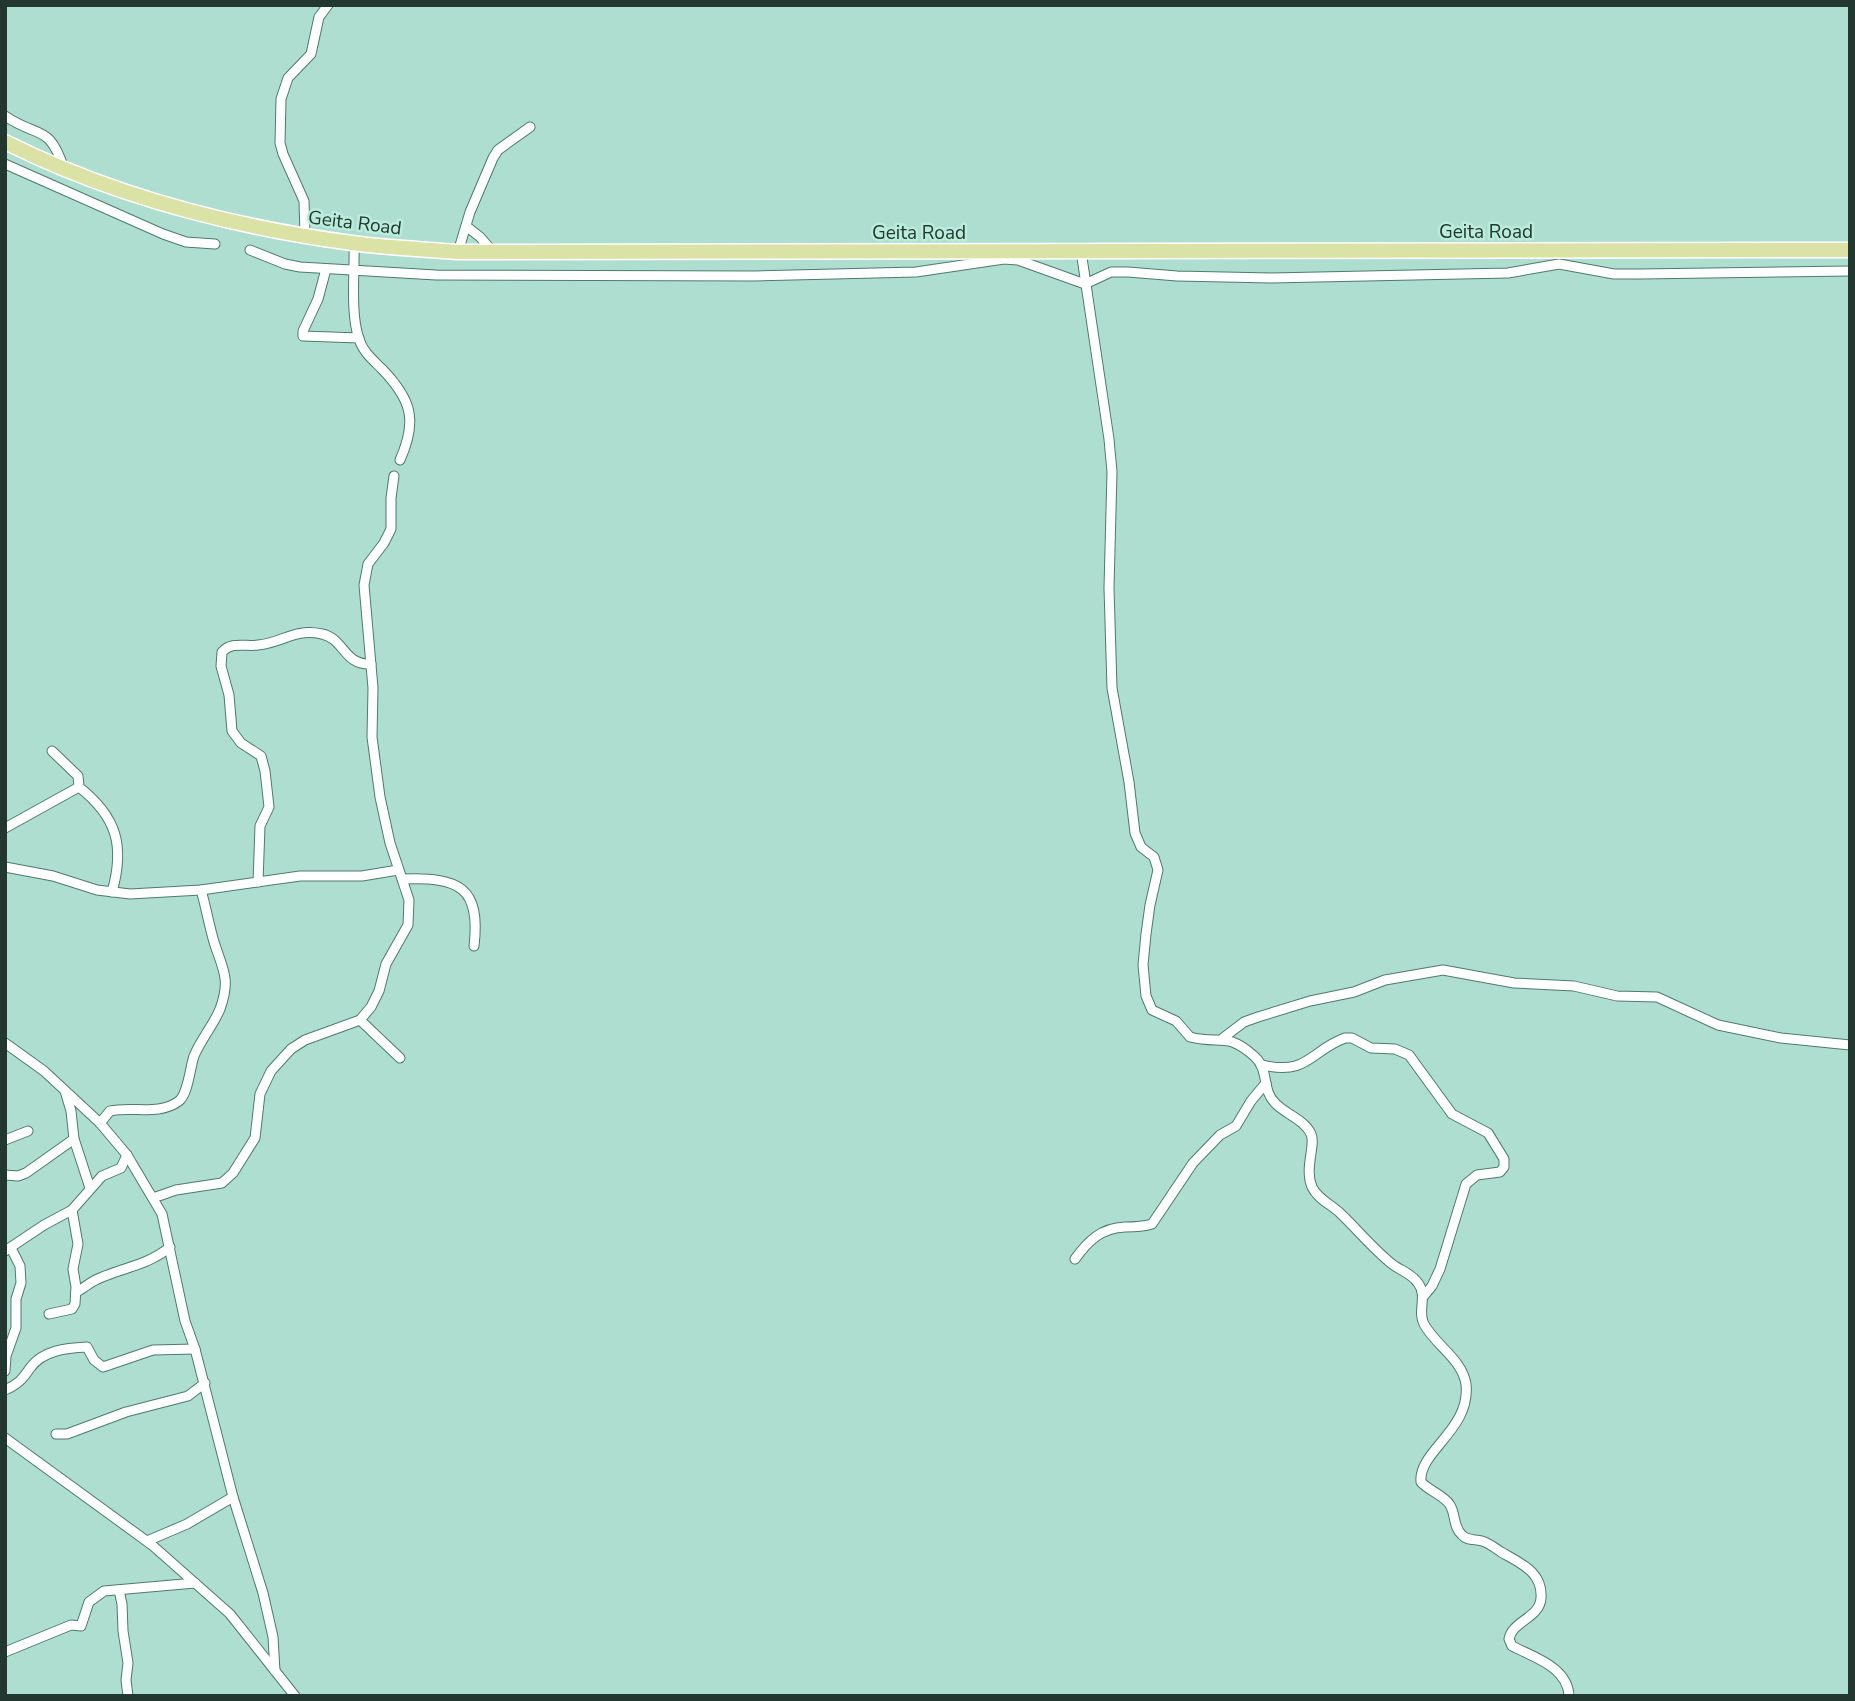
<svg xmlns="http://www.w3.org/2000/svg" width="1855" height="1701" font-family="'Nunito Sans',sans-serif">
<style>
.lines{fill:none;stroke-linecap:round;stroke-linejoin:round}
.minor-casing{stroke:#4d7b6e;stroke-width:11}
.trunk-casing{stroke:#fff;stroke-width:17}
.minor{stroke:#fff;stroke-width:9}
.trunk{stroke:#dae2a6;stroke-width:14}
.labels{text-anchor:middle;stroke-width:5;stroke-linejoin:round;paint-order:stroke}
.street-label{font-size:19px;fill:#233731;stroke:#baecdc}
</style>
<rect width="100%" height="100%" fill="#aedecf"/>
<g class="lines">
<!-- minor casing -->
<g class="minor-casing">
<g id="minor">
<path d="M 5,116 C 39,139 49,123 64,169"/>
<polyline points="5,164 163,234 186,242 215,244"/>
<polyline points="466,226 480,237 493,252"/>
<polyline points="305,235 304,201 283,154 280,143 281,99 288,78 311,54 319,17 328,5"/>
<path d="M 354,243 C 355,272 350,313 359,339 C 363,352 373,360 382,369 C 411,399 418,420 400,460"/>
<polyline points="250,250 285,264 300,267 436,275 756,276 916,272 1004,259 1018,260 1085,284 1111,272 1128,272 1177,276 1271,278 1508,273 1559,264 1614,274 1640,274 1850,271"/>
<path d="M 1081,251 L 1109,439 L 1112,472 L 1109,588 L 1112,688 L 1129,782 L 1135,833 L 1141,847 L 1154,857 L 1158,870 L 1150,905 L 1146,934 L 1143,965 L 1146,996 L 1152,1010 L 1176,1021 L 1190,1037 C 1220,1045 1226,1031 1254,1056 C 1270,1070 1261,1089 1275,1103 C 1285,1114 1304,1119 1311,1134 C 1316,1145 1304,1168 1312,1187 C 1317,1198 1330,1204 1339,1212 C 1357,1229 1373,1249 1392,1264 C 1401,1271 1411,1273 1418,1283 C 1428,1296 1417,1311 1424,1324 C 1435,1345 1462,1359 1466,1384 C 1471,1430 1418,1451 1421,1482 C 1429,1491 1444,1495 1450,1505 C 1456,1515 1453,1527 1462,1535 C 1467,1541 1475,1539 1482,1541 C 1489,1543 1495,1548 1501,1552 C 1520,1563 1543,1572 1541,1598 C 1540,1618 1512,1621 1509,1639 L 1512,1646 C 1533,1657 1568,1667 1569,1696"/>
<polyline points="458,252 470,212 493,158 498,150 530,127"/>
<polyline points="326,269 318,299 303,331 303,336 359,338"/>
<path d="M 79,787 C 117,817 125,846 112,892"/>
<polyline points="5,828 79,787 78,776 52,751"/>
<polyline points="5,867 53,876 97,890 130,894 201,890 300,876 362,876 398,870"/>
<path d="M 403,879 C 459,877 481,887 474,946"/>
<path d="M 258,882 L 260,826 L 269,807 L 265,771 L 261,756 L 241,743 L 232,731 L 229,695 L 221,666 L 222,652 C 232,641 245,647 258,645 C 283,643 293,628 322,634 C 345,639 343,665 371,664"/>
<polyline points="360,1020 400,1058"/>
<polyline points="1223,1038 1244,1022 1258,1017 1310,1001 1354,992 1385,980 1443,970 1514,983 1574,986 1617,996 1657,997 1718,1025 1781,1038 1850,1045"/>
<polyline points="5,1043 44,1071 100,1123 127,1155 162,1214 185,1321 195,1349 233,1497 263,1593 273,1637 275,1671"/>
<path d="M 1263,1065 C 1308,1076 1311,1050 1345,1038 L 1352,1038 L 1371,1048 L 1395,1049 L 1409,1055 L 1452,1114 L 1488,1133 L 1504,1159 L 1504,1167 L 1500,1172 L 1477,1175 L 1466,1184 L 1440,1269 L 1432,1286 L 1423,1297"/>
<polyline points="65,1091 71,1111 74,1139 90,1188"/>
<path d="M 100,1123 L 110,1111 C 132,1106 159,1116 179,1101 C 188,1094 190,1068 194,1056 C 201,1039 213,1026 220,1009 C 231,979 223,970 214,942 C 209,925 206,907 201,890"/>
<polyline points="5,1140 28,1131"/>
<polyline points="5,1175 18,1176 26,1173 74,1139"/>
<polyline points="153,1198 176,1190 222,1183 233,1173 255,1138 260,1094 271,1071 291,1049 305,1040 360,1020 371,1007 379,991 386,964 408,925 409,900 390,843 380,797 372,737 373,688 364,585 368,564 384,543 391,529 391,498 394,476"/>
<polyline points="5,1251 44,1225 72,1210 102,1176 121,1168 127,1155"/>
<path d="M 1075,1259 C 1088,1241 1101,1228 1125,1227 C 1135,1227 1142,1227 1152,1224 L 1193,1163 L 1220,1135 L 1236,1126 L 1251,1101 L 1266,1083"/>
<path d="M 76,1292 C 85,1288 91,1281 100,1278 C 125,1267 148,1265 170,1247"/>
<polyline points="49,1314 72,1309 75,1304 76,1287 73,1269 78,1244 72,1210"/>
<polyline points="5,1371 6,1356 16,1328 16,1299 21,1283 20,1266 11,1248"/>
<path d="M 5,1390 C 17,1385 23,1379 30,1368 C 43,1350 67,1348 87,1347 L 94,1360 L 103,1367 L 153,1350 L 195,1349"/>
<polyline points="56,1434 67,1434 126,1412 188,1396 205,1383"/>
<polyline points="5,1438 152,1545 230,1614 295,1696"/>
<polyline points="147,1541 187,1524 233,1497"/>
<polyline points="119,1590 122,1604 123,1631 128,1663 126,1680 128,1696"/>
<polyline points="5,1652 71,1625 81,1626 89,1602 104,1591 195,1583"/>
</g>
</g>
<!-- trunk casing -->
<g class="trunk-casing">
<path id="trunk" d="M 5,142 C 113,196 233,227 352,243 C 387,248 423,249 458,252 L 1850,250"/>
</g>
<!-- minor -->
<use href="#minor" class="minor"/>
<!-- trunk -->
<use href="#trunk" class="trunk"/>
</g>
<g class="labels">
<!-- street labels -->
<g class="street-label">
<text transform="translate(355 222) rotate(7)" y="7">Geita Road</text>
<text x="1486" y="238">Geita Road</text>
<text x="919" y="239">Geita Road</text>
</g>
</g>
<!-- border -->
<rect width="1855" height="1701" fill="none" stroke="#233731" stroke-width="14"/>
</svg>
